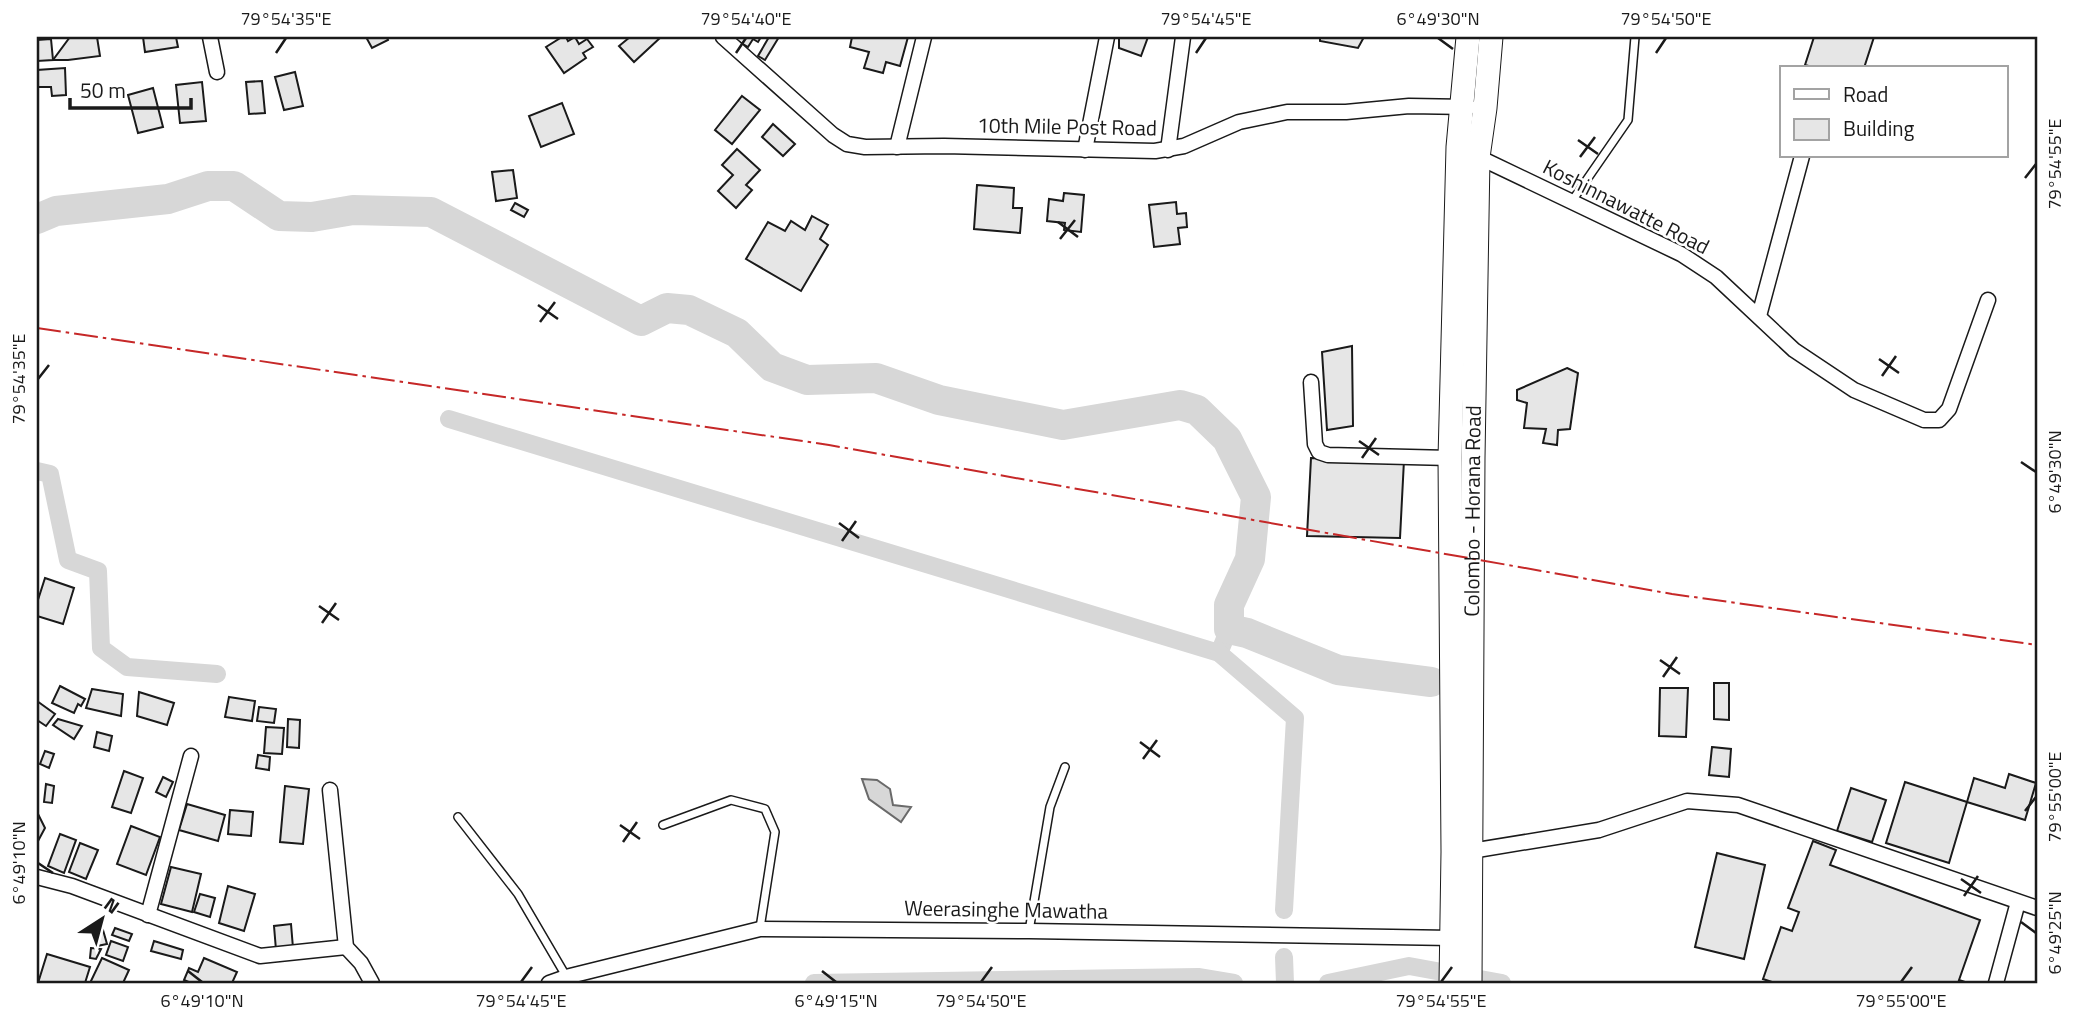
<svg xmlns="http://www.w3.org/2000/svg" width="2074" height="1020" font-family="'Titillium Web',sans-serif">
<style>
.water{fill:#d7d7d7;stroke:#6a6a6a;stroke-width:2}
.lines{fill:none;stroke-linecap:round;stroke-linejoin:round}
.canal{stroke:#d7d7d7;stroke-width:18}
.river{stroke:#d7d7d7;stroke-width:30}
.building{fill:#e6e6e6;stroke:#1a1a1a;stroke-width:2}
.lane-casing{stroke:#1a1a1a;stroke-width:10}
.street-casing{stroke:#1a1a1a;stroke-width:17}
.primary-casing{stroke:#1a1a1a;stroke-width:25}
.lane{stroke:#fff;stroke-width:7}
.street{stroke:#fff;stroke-width:14}
.primary{stroke:#fff;stroke-width:23}
.power{stroke:#c62828;stroke-width:2;stroke-dasharray:24 5 3.5 5;stroke-linecap:butt}
.ticks{fill:none;stroke:#1a1a1a;stroke-width:2.5}
.labels{text-anchor:middle;stroke-width:5;stroke-linejoin:round;paint-order:stroke}
.street-label{font-size:21px;fill:#1a1a1a;stroke:#fff}
.neatline{fill:none;stroke:#1a1a1a;stroke-width:2.5}
.ticks-label{font-size:18px;text-anchor:middle;fill:#1a1a1a}
</style>
<rect width="100%" height="100%" fill="#fff"/>
<!-- water -->
<polygon class="water" points="862,779 877,780 890,789 893,805 911,807 901,822 869,799"/>
<g class="lines">
<!-- canal -->
<g class="canal">
<polyline points="449,419 1219,653 1229,629"/>
<polyline points="37,471 50,474 68,560 98,571 101,648 127,667 217,674"/>
<polyline points="1219,653 1295,718 1284,910"/>
<polyline points="1284,957 1285,983"/>
<polyline points="814,983 1198,977 1234,983"/>
<polyline points="1328,983 1409,966 1502,983"/>
</g>
<!-- river -->
<polyline class="river" points="37,219 56,211 168,199 208,186 234,186 279,216 312,217 353,210 431,212 641,321 667,308 689,310 737,333 772,367 807,380 876,378 939,400 1063,425 1180,405 1197,410 1227,439 1256,497 1250,559 1229,605 1229,629 1247,633 1338,670 1431,682"/>
</g>
<!-- building -->
<g class="building">
<polygon points="70,37 97,37 100,56 68,60 53,60"/>
<polygon points="143,37 176,37 178,47 145,52"/>
<polygon points="366,37 387,37 388,40 372,48"/>
<polygon points="562,37 566,37 568,41 575,37 579,44 587,39 593,47 583,53 586,58 564,73 546,47"/>
<polygon points="630,37 661,37 634,62 619,46"/>
<polygon points="731,37 761,37 758,42 753,39 748,47"/>
<polygon points="769,37 779,37 765,60 758,56"/>
<polygon points="852,37 908,37 900,66 886,62 883,73 864,68 869,52 850,47"/>
<polygon points="1119,37 1148,37 1141,56 1119,48"/>
<polygon points="1320,37 1364,37 1358,48 1320,41"/>
<polygon points="1814,37 1874,37 1864,68 1816,68 1805,65"/>
<polygon points="51,39 53,60 37,61 37,40"/>
<polygon points="65,68 66,95 52,96 51,87 37,87 37,70"/>
<polygon points="295,72 303,106 284,110 275,77"/>
<polygon points="262,81 265,113 249,114 246,82"/>
<polygon points="202,82 206,121 180,123 176,85"/>
<polygon points="153,88 163,127 138,133 128,95"/>
<polygon points="742,96 760,110 732,144 715,130"/>
<polygon points="562,103 574,134 541,147 529,116"/>
<polygon points="773,124 795,144 783,156 762,137"/>
<polygon points="737,149 760,170 746,185 752,190 736,208 718,191 733,175 722,165"/>
<polygon points="513,170 517,198 496,201 492,172"/>
<polygon points="977,185 1014,188 1013,208 1022,208 1020,233 974,229"/>
<polygon points="1064,193 1084,195 1081,232 1064,230 1065,223 1047,221 1049,199 1063,201"/>
<polygon points="1176,202 1177,214 1186,213 1187,227 1178,228 1180,244 1154,247 1149,205"/>
<polygon points="515,203 528,210 524,217 511,210"/>
<polygon points="812,216 828,225 820,239 828,245 801,291 746,259 768,222 785,231 791,221 805,230"/>
<polygon points="1352,346 1353,426 1327,430 1322,352"/>
<polygon points="1567,368 1578,373 1570,429 1558,430 1557,445 1543,443 1546,429 1524,428 1527,403 1517,400 1517,390"/>
<polygon points="1311,458 1404,460 1400,538 1307,536"/>
<polygon points="45,578 74,588 63,624 37,616 37,603"/>
<polygon points="1714,683 1729,683 1729,720 1714,719"/>
<polygon points="60,686 85,699 81,706 78,704 74,713 52,703"/>
<polygon points="1660,688 1688,688 1686,737 1659,736"/>
<polygon points="92,689 123,694 121,716 86,708"/>
<polygon points="139,692 174,703 167,725 137,716"/>
<polygon points="229,697 255,701 252,721 225,717"/>
<polygon points="37,701 55,714 46,726 37,720"/>
<polygon points="259,707 276,709 274,723 257,721"/>
<polygon points="58,719 82,726 74,739 53,725"/>
<polygon points="288,719 300,720 299,748 287,747"/>
<polygon points="266,727 284,728 282,754 264,753"/>
<polygon points="97,732 112,736 109,751 94,747"/>
<polygon points="1712,747 1731,749 1729,777 1709,775"/>
<polygon points="45,751 54,754 49,768 40,764"/>
<polygon points="258,755 270,757 269,770 256,768"/>
<polygon points="124,771 143,778 131,813 112,807"/>
<polygon points="2009,774 2036,783 2025,820 1967,802 1974,778 2005,788"/>
<polygon points="163,777 173,782 166,797 156,792"/>
<polygon points="1905,782 1967,802 1949,863 1886,843"/>
<polygon points="46,784 54,786 52,803 44,802"/>
<polygon points="285,786 309,789 303,844 280,842"/>
<polygon points="1851,788 1886,800 1872,842 1837,831"/>
<polygon points="187,804 225,815 218,841 179,830"/>
<polygon points="230,810 253,812 251,836 228,834"/>
<polygon points="37,812 45,828 38,841 37,840"/>
<polygon points="131,826 160,837 146,875 117,864"/>
<polygon points="60,834 76,840 64,873 48,866"/>
<polygon points="1813,841 1836,850 1830,865 1980,920 1959,980 1968,983 1775,983 1763,979 1781,927 1792,931 1799,912 1788,908"/>
<polygon points="80,843 98,850 86,879 69,872"/>
<polygon points="1717,853 1765,865 1744,959 1695,947"/>
<polygon points="171,867 201,874 192,912 161,904"/>
<polygon points="228,886 255,894 244,931 219,923"/>
<polygon points="200,894 215,898 210,917 194,912"/>
<polygon points="291,924 293,948 276,950 274,926"/>
<polygon points="115,928 132,934 129,941 112,935"/>
<polygon points="103,930 107,944 97,946 93,932"/>
<polygon points="111,941 128,947 123,961 106,955"/>
<polygon points="154,941 183,950 181,959 151,951"/>
<polygon points="91,948 101,949 96,959 90,958"/>
<polygon points="47,954 90,967 85,983 38,983"/>
<polygon points="102,958 129,970 123,983 90,983"/>
<polygon points="204,958 237,972 232,983 191,983 184,980 189,968 198,972"/>
</g>
<g class="lines">
<!-- lane casing -->
<g class="lane-casing">
<g id="lane">
<polyline points="1572,201 1628,120 1635,37"/>
<polyline points="458,817 518,894 566,976"/>
<polyline points="663,825 731,800 765,809 775,832 760,928"/>
<polyline points="1029,931 1050,807 1065,767"/>
</g>
</g>
<!-- street casing -->
<g class="street-casing">
<g id="street">
<polyline points="210,37 217,72"/>
<polyline points="723,37 833,135 847,144 865,147 944,146 1155,151 1184,146 1239,122 1287,112 1346,112 1409,106 1469,107"/>
<polyline points="897,147 924,37"/>
<polyline points="1085,150 1107,37"/>
<polyline points="1168,150 1183,37"/>
<polyline points="1472,154 1681,254 1716,277 1794,350 1854,390 1924,420 1939,420 1949,409 1988,300"/>
<polyline points="1759,316 1802,156"/>
<polyline points="1311,382 1315,444 1319,452 1328,455 1450,458"/>
<polyline points="330,790 346,947 361,963 372,983"/>
<polyline points="1465,852 1599,830 1687,801 1738,805 2037,908"/>
<polyline points="37,877 72,886 260,956 346,947"/>
<polyline points="148,915 191,756"/>
<polyline points="549,983 566,977 760,929 1029,931 1452,938 1457,936"/>
<polyline points="1996,983 2018,902"/>
</g>
</g>
<!-- primary casing -->
<g class="primary-casing">
<g id="primary">
<polyline points="1451,983 1453,852 1450,458 1458,147 1468,37"/>
<path id="s1" d="M 1470,983 L 1473,458 L 1478,157 L 1485,108 L 1491,37"/>
</g>
</g>
<!-- lane -->
<use href="#lane" class="lane"/>
<!-- street -->
<use href="#street" class="street"/>
<!-- primary -->
<use href="#primary" class="primary"/>
<!-- power -->
<polyline class="power" points="37,328 829,445 1672,594 2037,645"/>
</g>
<!-- ticks -->
<path class="ticks" d="M 1438,38 L 1453,49M 276,53 L 286,38M 736,53 L 746,38M 1196,53 L 1206,38M 1656,53 L 1666,38M 1578,140 L 1598,154M 1580,157 L 1595,137M 2025,178 L 2036,164M 1058,222 L 1078,237M 1060,239 L 1075,220M 538,305 L 558,319M 540,322 L 555,302M 1879,359 L 1899,373M 1882,376 L 1896,356M 38,379 L 49,365M 1359,441 L 1379,455M 1362,458 L 1376,438M 2021,462 L 2036,472M 839,523 L 859,538M 842,541 L 856,521M 319,606 L 339,620M 322,623 L 336,603M 1660,660 L 1680,674M 1663,677 L 1677,657M 1140,742 L 1160,757M 1143,759 L 1157,740M 2025,811 L 2036,797M 620,825 L 640,839M 623,842 L 637,822M 38,863 L 53,873M 1961,879 L 1981,893M 1964,896 L 1978,876M 2021,922 L 2036,933M 188,971 L 202,982M 822,971 L 836,982M 521,982 L 532,967M 981,982 L 992,967M 1441,982 L 1452,967M 1901,982 L 1912,967"/>
<g class="labels">
<!-- street labels -->
<g class="street-label">
<text transform="translate(1067 127) rotate(1)" y="7">10th Mile Post Road</text>
<text transform="translate(1626 207) rotate(27)" y="7">Koshinnawatte Road</text>
<text dy="7" stroke="none"><textPath href="#s1" startOffset="472">Colombo - Horana Road</textPath></text>
<text transform="translate(1006 910) rotate(1)" y="7">Weerasinghe Mawatha</text>
</g>
</g>
<!-- border -->
<rect width="2074" height="1020" fill="none" stroke="#ffffff" stroke-width="77"/>
<!-- legend -->
<rect x="1780" y="66" width="228" height="91" fill="#ffffff" stroke="#a3a3a3" stroke-width="2"/>
<rect x="1794" y="89" width="35" height="10" fill="#ffffff" stroke="#a3a3a3" stroke-width="2"/>
<text x="1843" y="102" font-size="21" fill="#1a1a1a">Road</text>
<rect x="1794" y="119" width="35" height="21" fill="#e6e6e6" stroke="#a3a3a3" stroke-width="2"/>
<text x="1843" y="136" font-size="21" fill="#1a1a1a">Building</text>
<!-- north arrow -->
<g transform="translate(102 919) rotate(36)" stroke="#ffffff" stroke-width="5" paint-order="stroke">
<path d="M0-5L12 26L0 18L-12 26Z" fill="#1a1a1a"/>
<text y="-10" font-size="19" font-weight="bold" text-anchor="middle" fill="#1a1a1a">N</text>
</g>
<!-- scale -->
<path d="M70 98v10h121v-10" fill="none" stroke="#1a1a1a" stroke-width="3.5"/>
<text x="80" y="98" font-size="21" fill="#1a1a1a" stroke="#ffffff" stroke-width="5" paint-order="stroke">50 m</text>
<rect x="38" y="38" width="1998" height="944" class="neatline"/>
<g class="ticks-label">
<text x="286" y="25">79°54'35"E</text>
<text x="746" y="25">79°54'40"E</text>
<text x="1206" y="25">79°54'45"E</text>
<text x="1438" y="25">6°49'30"N</text>
<text x="1666" y="25">79°54'50"E</text>
<text transform="translate(2055 164) rotate(-90)" y="6">79°54'55"E</text>
<text transform="translate(19 379) rotate(-90)" y="6">79°54'35"E</text>
<text transform="translate(2055 472) rotate(-90)" y="6">6°49'30"N</text>
<text transform="translate(2055 797) rotate(-90)" y="6">79°55'00"E</text>
<text transform="translate(19 863) rotate(-90)" y="6">6°49'10"N</text>
<text transform="translate(2055 933) rotate(-90)" y="6">6°49'25"N</text>
<text x="202" y="1007">6°49'10"N</text>
<text x="521" y="1007">79°54'45"E</text>
<text x="836" y="1007">6°49'15"N</text>
<text x="981" y="1007">79°54'50"E</text>
<text x="1441" y="1007">79°54'55"E</text>
<text x="1901" y="1007">79°55'00"E</text>
</g>
</svg>
